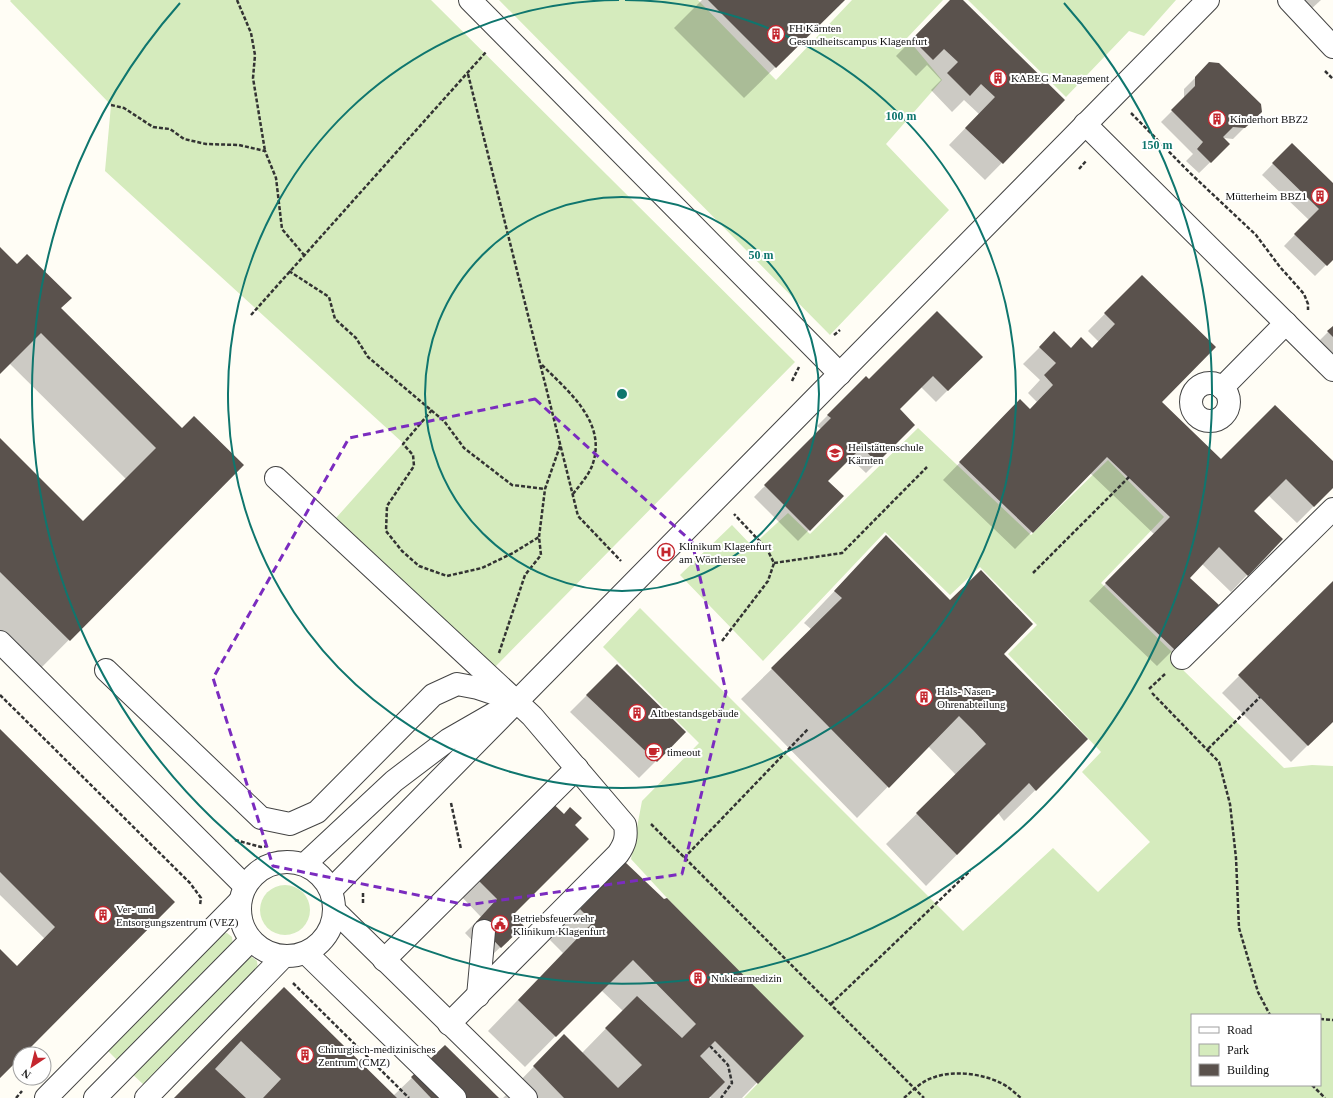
<svg xmlns="http://www.w3.org/2000/svg" width="1333" height="1098" font-family="Georgia,serif">
<style>
.green{fill:#d5ebbd;fill-rule:evenodd}
.shadow{fill:#0003}
.building{fill:#5a524d}
.lines{fill:none;stroke-linecap:round;stroke-linejoin:round}
.minor-casing{stroke:#444;stroke-width:24}
.path{stroke:#333;stroke-width:2.5;stroke-dasharray:4 2;stroke-linecap:butt}
.minor{stroke:#fff;stroke-width:22}
.marked{fill:none;stroke:#7b2cbf;stroke-width:3;stroke-dasharray:8 5;stroke-linejoin:round}
.ring{fill:none;stroke:#0f766e;stroke-width:2}
.labels{text-anchor:middle;stroke-width:4;stroke-linejoin:round;paint-order:stroke}
.poi-label{font-size:11px;fill:#111;stroke:#fff;text-anchor:start}
.centre{fill:#0f766e;stroke:#fff;stroke-width:2}
.ring-label{font-size:12px;text-anchor:middle;font-weight:bold;fill:#0f766e;stroke:#fff;stroke-width:4;stroke-linejoin:round;paint-order:stroke}
</style>
<rect width="100%" height="100%" fill="#fffdf5"/>
<!-- green -->
<g class="green">
<polygon points="11,0 431,0 795,362 495,667 336,518 403,443 105,171 111,105 10,1"/>
<polygon points="499,0 698,0 776,80 852,0 943,0 907,38 942,80 886,144 949,210 830,335"/>
<polygon points="968,0 1176,0 1144,36 1129,31 1066,97"/>
<path d="M 918,428 L 1031,535 L 1108,460 L 1164,517 L 1101,583 L 1172,652 L 1184,671 L 1284,768 L 1312,765 L 1333,766 L 1333,1098 L 744,1098 L 803,1036 L 667,898 L 631,859 L 642,801 L 699,743 L 603,647 L 640,608 L 963,931 L 1053,848 L 1098,892 L 1150,842 L 1082,772 L 1101,752 L 1008,654 L 1037,625 L 980,567 L 950,595 L 885,532 L 763,661 L 680,575 L 732,525 L 752,546 L 788,513 L 810,534 ZM 1192,1015 L 1320,1015 L 1320,1085 L 1192,1085 Z"/>
<circle cx="285" cy="910" r="25"/>
<polygon points="227,933 232,937 233,945 118,1061 105,1048 218,934"/>
<polygon points="243,957 252,957 257,961 258,969 144,1085 130,1072"/>
</g>
<!-- shadow -->
<g class="shadow">
<polygon points="702,0 844,0 744,98 674,28"/>
<polygon points="951,0 961,0 1064,100 985,180 949,145 979,114 964,100 952,112 931,90 941,80 927,65 916,76 896,56"/>
<polygon points="1301,0 1321,0 1310,10"/>
<polygon points="1210,63 1261,111 1233,139 1224,138 1229,144 1199,173 1186,161 1193,154 1161,122 1184,99 1184,89"/>
<polygon points="1292,144 1333,185 1333,258 1315,276 1284,246 1309,220 1262,175"/>
<polygon points="0,248 182,429 242,465 38,671 0,633 0,439 83,522 126,479 9,363 0,373"/>
<polygon points="1142,276 1161,402 1221,460 1333,462 1333,487 1297,523 1268,495 1253,511 1247,575 1231,592 1202,564 1188,578 1218,605 1157,666 1089,601 1154,534 1090,473 1015,549 943,480 1003,418 1030,410 1037,402 1028,393 1040,380 1023,364 1054,333 1071,349 1092,349 1099,342 1088,331"/>
<polygon points="1333,327 1333,371 1311,349"/>
<polygon points="981,357 936,402 921,387 898,409 914,425 866,473 850,458 827,481 843,496 798,541 754,497 821,429 817,426 866,377 869,381"/>
<polygon points="886,537 1087,739 1004,821 998,813 926,886 886,844 956,775 928,746 857,818 741,699 812,630 804,623"/>
<polygon points="1333,582 1333,720 1291,762 1222,693"/>
<polygon points="617,665 685,732 639,778 570,712"/>
<polygon points="0,730 174,902 24,1054 20,1054 20,1058 0,1078 0,950 17,967 45,939 0,895"/>
<polygon points="503,852 512,915 511,937 489,958 465,933 481,917 460,895"/>
<polygon points="595,894 802,1036 742,1098 711,1098 709,1096 707,1098 503,1098 564,1036 582,1053 623,1011 601,990 525,1067 488,1031 563,953 550,940"/>
<polygon points="284,989 393,1096 445,1046 497,1098 175,1098"/>
</g>
<!-- building -->
<g class="building">
<polygon points="708,0 845,0 776,68"/>
<polygon points="950,0 963,0 1065,100 1003,164 965,128 995,97 981,84 970,96 947,73 958,62 944,49 933,60 912,39"/>
<polygon points="1209,62 1219,63 1261,104 1262,112 1245,128 1233,127 1223,137 1230,144 1211,163 1197,149 1203,142 1171,110 1195,86 1195,77"/>
<polygon points="1292,143 1333,183 1333,260 1327,266 1294,234 1319,209 1272,163"/>
<polygon points="0,247 17,264 27,254 72,298 61,308 182,428 194,416 244,465 70,641 0,572 0,438 83,521 156,448 41,333 0,374"/>
<polygon points="1142,275 1216,347 1162,402 1221,459 1275,405 1333,461 1333,488 1314,507 1286,479 1254,511 1283,539 1248,576 1219,547 1190,578 1219,605 1175,650 1105,583 1170,517 1107,457 1033,533 959,462 1020,399 1030,409 1053,385 1044,375 1056,363 1039,347 1054,331 1071,348 1081,337 1092,348 1115,324 1104,313"/>
<polygon points="937,311 983,357 948,391 933,376 900,409 915,425 877,463 862,447 828,481 844,496 810,531 764,485 831,418 827,415 866,376 869,379"/>
<polygon points="1333,326 1333,337 1327,331"/>
<polygon points="886,535 950,600 981,570 1033,624 1004,654 1088,739 1036,791 1029,783 957,855 916,813 986,744 973,730 959,716 889,788 771,668 842,598 834,591"/>
<polygon points="1333,581 1333,722 1308,746 1238,675"/>
<polygon points="617,664 686,732 657,762 586,695"/>
<polygon points="0,729 175,902 24,1054 20,1054 20,1058 0,1078 0,949 17,966 55,927 0,872"/>
<polygon points="546,797 564,814 570,807 582,818 575,825 589,839 513,915 524,926 501,948 476,922 497,899 476,878"/>
<polygon points="625,862 664,899 667,898 804,1036 758,1084 715,1041 700,1056 725,1082 709,1098 564,1098 533,1066 564,1034 618,1088 642,1065 605,1028 637,996 682,1038 696,1024 633,960 556,1037 518,1000 593,922 580,909"/>
<polygon points="284,987 397,1098 263,1098 281,1079 241,1041 215,1069 246,1098 174,1098"/>
<polygon points="445,1045 499,1098 431,1098 411,1077"/>
</g>
<g class="lines">
<!-- minor casing -->
<g class="minor-casing">
<g id="minor">
<polyline points="470,0 840,374"/>
<polyline points="1289,0 1333,47"/>
<polyline points="1085,124 1333,370"/>
<circle cx="1210" cy="402" r="19"/>
<polyline points="1222,388 1286,323"/>
<path d="M 276,478 L 532,716 L 625,825 C 627,837 625,844 618,854 L 449,1024"/>
<polyline points="0,642 244,885"/>
<polyline points="1182,658 1333,509"/>
<polyline points="106,670 261,818 290,824 317,812 433,695 457,684 478,688 511,699"/>
<circle cx="287" cy="909" r="47"/>
<polyline points="305,864 394,781 448,740 495,713"/>
<polyline points="331,890 1208,0"/>
<polyline points="335,911 526,1098"/>
<polyline points="306,953 455,1098"/>
<polyline points="384,960 577,768"/>
<polyline points="478,996 484,931"/>
<polyline points="46,1098 239,902"/>
<polyline points="95,1098 251,940"/>
<polyline points="146,1098 284,956"/>
</g>
</g>
<!-- path -->
<g class="path">
<polyline points="237,0 251,33 255,55 253,78 265,151"/>
<polyline points="1325,71 1333,79"/>
<polyline points="468,74 578,516 621,561"/>
<polyline points="111,105 124,108 153,127 170,129 184,139 206,144 239,145 265,151 276,178 282,229 304,255"/>
<polyline points="1131,113 1189,172 1256,235 1280,267 1304,294 1308,304 1308,310"/>
<polyline points="1079,169 1086,161"/>
<polyline points="289,271 329,297 335,319 356,338 368,357 444,421 464,448 512,485 545,489"/>
<polyline points="251,315 486,52"/>
<polyline points="834,335 840,330"/>
<path d="M 542,365 C 569,392 608,423 592,466 C 588,476 579,486 573,494"/>
<polyline points="792,381 799,367"/>
<polyline points="432,410 403,444 413,455 414,466 387,506 386,531 402,551 419,566 447,576 482,568 513,553 539,537"/>
<polyline points="774,563 842,553 927,467"/>
<polyline points="1033,573 1129,477"/>
<polyline points="722,641 768,581 774,563 767,549 734,514"/>
<polyline points="499,653 525,575 541,555 539,537 545,489 560,446"/>
<polyline points="1149,689 1165,674"/>
<polyline points="1152,693 1219,762 1230,804 1236,858 1239,928 1258,992 1270,1015"/>
<polyline points="0,695 190,883 201,898 200,905"/>
<polyline points="1208,749 1260,697"/>
<polyline points="451,803 461,849"/>
<polyline points="651,824 924,1098"/>
<polyline points="235,840 261,847 269,846"/>
<polyline points="684,858 808,729"/>
<polyline points="363,893 363,904"/>
<polyline points="293,983 409,1098"/>
<polyline points="831,1004 970,871"/>
<polyline points="1320,1019 1333,1020"/>
<polyline points="710,1046 728,1065 732,1083 721,1098"/>
<polyline points="1312,1085 1325,1098"/>
<polyline points="16,1098 22,1091"/>
<path d="M 904,1098 C 913,1090 923,1080 935,1077 C 954,1070 983,1074 1001,1083 C 1008,1086 1015,1093 1021,1098"/>
</g>
<!-- minor -->
<use href="#minor" class="minor"/>
</g>
<!-- marked area -->
<path class="marked" d="M 535,399 L 692,542 L 726,692 L 682,874 L 467,905 L 273,866 L 213,678 L 349,438 Z"/>
<!-- distance rings -->
<g class="ring">
<circle cx="622" cy="394" r="197"/>
<path d="M625 0A394 394 0 1 1 619 0"/>
<path d="M1064 3A590 590 0 1 1 180 3"/>
</g>
<!-- icons -->
<defs>
<g id="building-ring" transform="scale(0.9)"><circle r="9.5" fill="#fff" stroke="#c4262e" stroke-width="1.5"/><path d="M-4-6H4V6H1V3H-1V6H-4ZM-2.5-4.3h1.7v1.8h-1.7ZM.8-4.3h1.7v1.8H.8ZM-2.5-1h1.7V.8h-1.7ZM.8-1h1.7V.8H.8Z" fill="#c4262e"/></g>
<g id="school-ring" transform="scale(0.9)"><circle r="9.5" fill="#fff" stroke="#c4262e" stroke-width="1.5"/><path d="M0-5L7-2L0 1L-7-2ZM-4 1L0 2.5L4 1V4Q0 6-4 4Z" fill="#c4262e"/></g>
<g id="hospital-ring" transform="scale(0.9)"><circle r="9.5" fill="#fff" stroke="#c4262e" stroke-width="1.5"/><path d="M-5-5h3v3.5h4V-5h3V5h-3V1.5h-4V5h-3Z" fill="#c4262e"/></g>
<g id="cafe-ring" transform="scale(0.9)"><circle r="9.5" fill="#fff" stroke="#c4262e" stroke-width="1.5"/><path d="M-5.5-4.5H6V0H3Q3 3.5 0 3.5H-2.5Q-5.5 3.5-5.5 0ZM3-3.2v2h1.7v-2ZM-6 4.5H4V6H-6Z" fill="#c4262e"/></g>
<g id="civic-ring" transform="scale(0.9)"><circle r="9.5" fill="#fff" stroke="#c4262e" stroke-width="1.5"/><path d="M-.6-6.5H3V-4.5H.6V-3L4-1V1h2V6H-6V1h2V-1L-.6-3ZM-1.2 2.5V6h2.4V2.5Z" fill="#c4262e"/></g>
</defs>
<g fill-rule="evenodd">
<use href="#building-ring" x="776" y="34"/>
<use href="#building-ring" x="998" y="78"/>
<use href="#building-ring" x="1217" y="119"/>
<use href="#building-ring" x="1320" y="196"/>
<use href="#school-ring" x="835" y="453"/>
<use href="#hospital-ring" x="666" y="552"/>
<use href="#building-ring" x="924" y="697"/>
<use href="#building-ring" x="637" y="713"/>
<use href="#cafe-ring" x="654" y="752"/>
<use href="#building-ring" x="103" y="915"/>
<use href="#civic-ring" x="500" y="924"/>
<use href="#building-ring" x="698" y="978"/>
<use href="#building-ring" x="305" y="1055"/>
</g>
<g class="labels">
<!-- poi labels -->
<g class="poi-label">
<text x="789" y="32">FH Kärnten<tspan x="789" dy="13">Gesundheitscampus Klagenfurt</tspan></text>
<text x="1011" y="82">KABEG Management</text>
<text x="1230" y="123">Kinderhort BBZ2</text>
<text x="1307" y="200" text-anchor="end">Mütterheim BBZ1</text>
<text x="848" y="451">Heilstättenschule<tspan x="848" dy="13">Kärnten</tspan></text>
<text x="679" y="550">Klinikum Klagenfurt<tspan x="679" dy="13">am Wörthersee</tspan></text>
<text x="937" y="695">Hals- Nasen-<tspan x="937" dy="13">Ohrenabteilung</tspan></text>
<text x="650" y="717">Altbestandsgebäude</text>
<text x="667" y="756">timeout</text>
<text x="116" y="913">Ver- und<tspan x="116" dy="13">Entsorgungszentrum (VEZ)</tspan></text>
<text x="513" y="922">Betriebsfeuerwehr<tspan x="513" dy="13">Klinikum Klagenfurt</tspan></text>
<text x="711" y="982">Nuklearmedizin</text>
<text x="318" y="1053">Chirurgisch-medizinisches<tspan x="318" dy="13">Zentrum (CMZ)</tspan></text>
</g>
</g>
<circle cx="622" cy="394" r="6" class="centre"/>
<g class="ring-label">
<text x="901" y="120">100 m</text>
<text x="1157" y="149">150 m</text>
<text x="761" y="259">50 m</text>
</g>
<!-- legend -->
<rect x="1191" y="1014" width="130" height="72" fill="#ffffff" stroke="#a0a0a0"/>
<rect x="1199" y="1027" width="20" height="6" fill="#ffffff" stroke="#a0a0a0"/>
<text x="1227" y="1034" font-size="12" fill="#111111">Road</text>
<rect x="1199" y="1044" width="20" height="12" fill="#d5ebbd" stroke="#a0a0a0"/>
<text x="1227" y="1054" font-size="12" fill="#111111">Park</text>
<rect x="1199" y="1064" width="20" height="12" fill="#5a524d" stroke="#a0a0a0"/>
<text x="1227" y="1074" font-size="12" fill="#111111">Building</text>
<!-- north arrow -->
<g transform="translate(32 1066) rotate(215)"><circle r="19" fill="#ffffff" stroke="#a0a0a0"/>
<path d="M0-3L7 15L0 10L-7 15Z" fill="#c4262e"/>
<text y="-6" font-size="11" font-weight="bold" text-anchor="middle" fill="#111111">N</text>
</g>
</svg>
